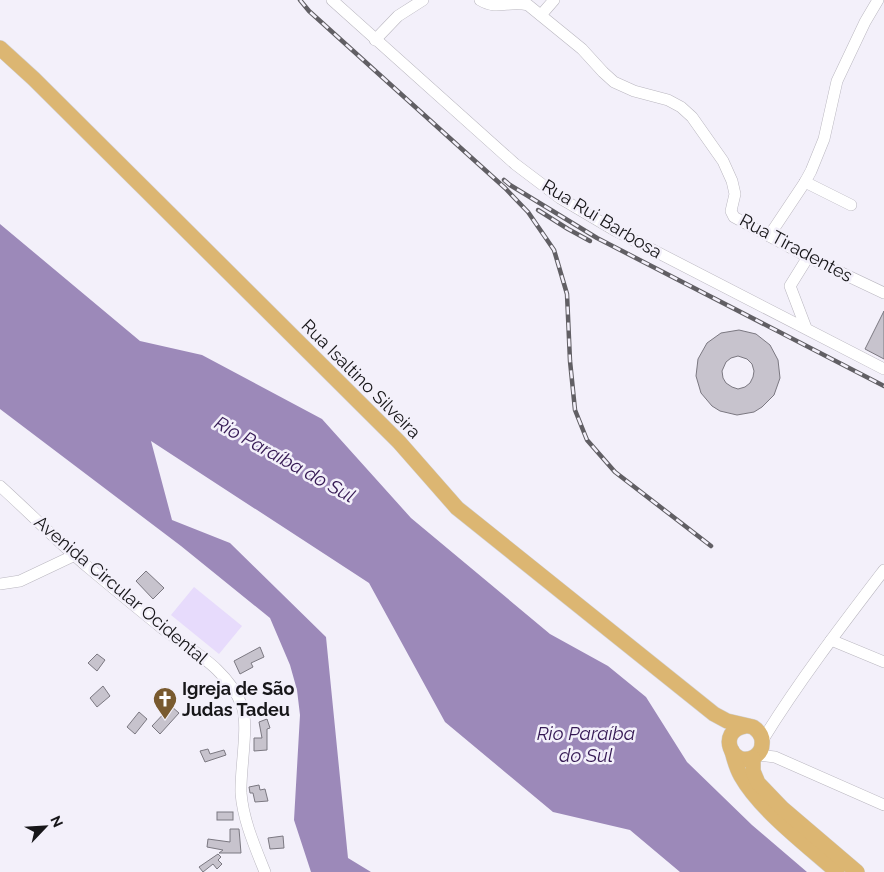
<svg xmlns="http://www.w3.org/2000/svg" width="884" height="872" font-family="Raleway,sans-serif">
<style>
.green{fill:#e7dbfc}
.water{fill:#9c89b9}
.building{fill:#c7c3cd;stroke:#7b7881;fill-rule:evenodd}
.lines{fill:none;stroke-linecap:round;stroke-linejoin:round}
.minor-casing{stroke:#b9b6bf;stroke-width:12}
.major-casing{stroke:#d1d0d1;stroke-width:16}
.minor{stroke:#fff;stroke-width:11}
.major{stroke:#dcb672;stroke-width:15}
.rail-casing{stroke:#615f64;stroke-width:4.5}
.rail{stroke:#f3f0fa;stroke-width:2.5;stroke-dasharray:8;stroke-linecap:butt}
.labels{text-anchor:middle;stroke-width:5;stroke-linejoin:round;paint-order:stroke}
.street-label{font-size:18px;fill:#171619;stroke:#f3f0fa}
.poi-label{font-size:18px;font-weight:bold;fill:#171619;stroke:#f3f0fa;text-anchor:start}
.water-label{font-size:19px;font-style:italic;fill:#351954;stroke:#f3f0fa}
</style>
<rect width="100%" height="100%" fill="#f3f0fa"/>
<!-- green -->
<polygon class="green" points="194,587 242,626 219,654 171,615"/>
<!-- water -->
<polygon class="water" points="0,224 140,341 202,355 322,419 411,518 550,634 608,666 646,697 687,762 752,825 807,872 680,872 630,830 553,812 445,722 369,583 151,441 172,520 230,543 326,637 348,858 371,872 311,872 294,820 300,715 297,690 290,665 270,618 181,546 0,409"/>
<!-- building -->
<g class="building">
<polygon points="884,311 884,359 865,349"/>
<path d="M 739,330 L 756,334 L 770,345 L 778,360 L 780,378 L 774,395 L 762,407 L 754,412 L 737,415 L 720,411 L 712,406 L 701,393 L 696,376 L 698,359 L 707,343 L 721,333 ZM 738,356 L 747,359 L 752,364 L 754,371 L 753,377 L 750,383 L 745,387 L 738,389 L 732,387 L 726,383 L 723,378 L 722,371 L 726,362 L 731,358 Z"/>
<polygon points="146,571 164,588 153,599 136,581"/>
<polygon points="260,647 264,657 251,663 253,667 240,674 234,661"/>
<polygon points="97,654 105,660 97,671 88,663"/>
<polygon points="103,686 110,696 97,707 90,698"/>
<polygon points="171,706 179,713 160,734 152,726"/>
<polygon points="139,712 147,719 135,734 127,727"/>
<polygon points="267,719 270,728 267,729 267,750 254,751 254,738 262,738 259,722"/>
<polygon points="208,749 210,754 224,750 226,755 205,762 200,751"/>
<polygon points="259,785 260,790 265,789 268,801 255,802 253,793 250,793 249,787"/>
<rect x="217" y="812" width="16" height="8"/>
<polygon points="230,829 239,829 241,853 219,853 223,850 207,847 208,839 230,842"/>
<polygon points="283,836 284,848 270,849 268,838"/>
<polygon points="218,854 221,857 218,860 222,864 217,869 213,864 203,872 199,867"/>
</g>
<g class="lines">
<!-- minor casing -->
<g class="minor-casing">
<g id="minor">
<polyline points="332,0 515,164 560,198 616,231 884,369"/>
<path d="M 480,0 C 498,11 508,0 528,5 L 582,49 L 603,72 L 614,82 L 634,91 L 668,100 L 681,107 L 692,117 L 723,161 L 732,181 L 735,194 L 731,211 L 734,217 L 808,257 L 884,293"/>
<polyline points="541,15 554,0"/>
<polyline points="375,40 398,16 423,0"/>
<polyline points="805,182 851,205"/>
<polyline points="769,236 805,182 811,171 824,139 837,81 865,22 878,0"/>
<polyline points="806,328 790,286 808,257"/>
<path d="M 0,486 C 30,513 58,542 89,568 C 113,588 137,608 162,628 C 192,651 228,669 242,706 C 249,725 240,770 241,793 C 243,820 255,847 265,872"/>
<polyline points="0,584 20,581 75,555"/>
<polyline points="831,640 884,662"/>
<path d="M 762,741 C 799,681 842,625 884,570"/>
<polyline points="757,755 775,757 884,805"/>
</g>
</g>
<!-- major casing -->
<g class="major-casing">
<g id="major">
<path d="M 0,48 L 34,79 L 399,442 L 457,508 L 714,714 L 727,721 L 753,727 C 759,731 763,736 762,744 C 762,749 759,754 754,757 C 732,769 716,731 745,726"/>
<path d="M 732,751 C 734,759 737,769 741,776 C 760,810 808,846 837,872"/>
<polyline points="753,758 753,771 758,783 782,808 857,872"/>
</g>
</g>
<!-- minor -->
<use href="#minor" class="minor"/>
<!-- major -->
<use href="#major" class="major"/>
<!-- rail casing -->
<g class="rail-casing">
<g id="rail">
<polyline points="300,0 309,11 505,188 528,212 554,250 567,294 570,361 575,410 587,440 615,472 711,546"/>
<polyline points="504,180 510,185 597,238 884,386"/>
<polyline points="538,210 568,229 590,241"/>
</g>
</g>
<!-- rail -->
<use href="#rail" class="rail"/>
</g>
<!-- icons -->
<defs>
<g id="church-pin" transform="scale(1.25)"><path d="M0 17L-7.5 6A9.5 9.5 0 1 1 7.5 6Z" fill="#795a2f" stroke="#f3f0fa"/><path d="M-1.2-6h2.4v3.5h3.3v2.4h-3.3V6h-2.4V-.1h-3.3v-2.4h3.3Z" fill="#fff"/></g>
</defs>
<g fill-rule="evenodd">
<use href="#church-pin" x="165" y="699"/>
</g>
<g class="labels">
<!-- street labels -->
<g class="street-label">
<text transform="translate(602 219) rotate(31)" y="6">Rua Rui Barbosa</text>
<text transform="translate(796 248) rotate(28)" y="6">Rua Tiradentes</text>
<text transform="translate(361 379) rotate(45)" y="6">Rua Isaltino Silveira</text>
<text transform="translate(121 590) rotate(40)" y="6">Avenida Circular Ocidental</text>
</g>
<!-- poi labels -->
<g class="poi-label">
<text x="182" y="695">Igreja de São<tspan x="182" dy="21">Judas Tadeu</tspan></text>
</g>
<!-- water labels -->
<g class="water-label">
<text transform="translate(285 459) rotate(29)" y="7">Rio Paraíba do Sul</text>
<text x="586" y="740">Rio Paraíba<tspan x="586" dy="22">do Sul</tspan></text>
</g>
</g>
<!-- north arrow -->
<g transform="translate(45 827) rotate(65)" stroke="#f3f0fa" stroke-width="4" paint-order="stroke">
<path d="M0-4L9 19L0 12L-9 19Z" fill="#171619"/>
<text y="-8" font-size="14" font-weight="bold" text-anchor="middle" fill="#171619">N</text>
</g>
</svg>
